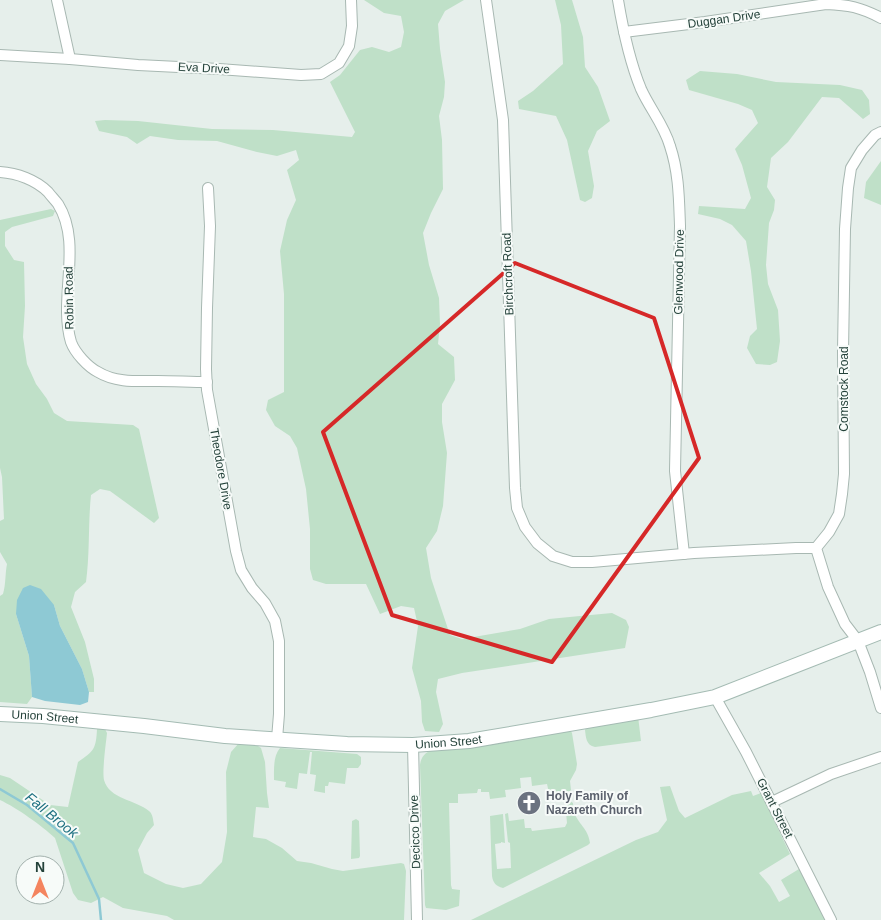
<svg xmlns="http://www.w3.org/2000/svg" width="881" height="920" font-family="Arial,sans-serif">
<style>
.green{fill:#bfe0c8}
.water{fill:#8ec9d4}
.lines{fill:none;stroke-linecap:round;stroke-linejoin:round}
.stream{stroke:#8ec9d4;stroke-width:2.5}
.street-casing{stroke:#a8b8b2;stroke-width:12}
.secondary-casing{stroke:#a4bbb3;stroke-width:16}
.street{stroke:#fff;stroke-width:10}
.secondary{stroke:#fff;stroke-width:14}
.marked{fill:none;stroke:#d62828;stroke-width:4;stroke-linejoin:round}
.labels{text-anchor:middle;stroke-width:4;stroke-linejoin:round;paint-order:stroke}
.street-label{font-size:12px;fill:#24423a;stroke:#f7fbf9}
.worship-label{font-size:12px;font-weight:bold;fill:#5b616d;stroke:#f7fbf9;text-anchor:start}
.water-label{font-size:14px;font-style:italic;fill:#1c6f80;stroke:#f7fbf9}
</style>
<rect width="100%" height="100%" fill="#e6efeb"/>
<!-- green -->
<g class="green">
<polygon points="364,0 464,0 445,11 438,24 440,49 445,82 444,97 439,116 442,140 443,189 431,213 423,233 429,265 439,298 440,324 438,344 454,357 455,380 442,404 442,422 447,453 443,506 437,531 426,548 431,578 450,635 462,639 520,629 549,619 580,616 612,613 626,620 629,627 625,648 462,673 438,679 436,692 443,724 439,732 425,731 422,722 421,701 412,668 418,626 414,608 401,606 380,614 366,584 326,584 313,580 310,569 310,529 306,489 297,448 290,436 275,426 266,410 268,400 284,392 284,294 280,251 287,220 296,200 287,170 299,160 296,150 277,156 257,152 217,141 178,140 150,136 137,144 127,137 99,131 95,121 105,120 138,121 212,129 273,130 352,137 355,132 330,82 340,75 360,50 372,47 389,52 401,47 404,32 401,16 384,13"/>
<polygon points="555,0 572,0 583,37 585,67 598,87 610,121 597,131 588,151 594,186 592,198 585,202 580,200 567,140 556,116 519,109 518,101 533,91 563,64 561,25"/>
<polygon points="700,71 737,74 776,82 840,85 862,90 869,100 870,114 863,119 839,98 822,97 788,142 771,158 767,187 775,200 774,210 769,223 766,265 768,284 778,310 780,341 777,362 770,365 756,364 747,348 750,336 757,329 751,271 746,241 732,225 720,219 698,214 699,206 745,209 751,198 742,165 735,149 758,123 752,110 738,104 689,90 686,80"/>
<polygon points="881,161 881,205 864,198 866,182"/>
<path d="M 51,209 L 55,211 L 53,216 L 12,227 L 5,232 L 5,246 L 14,260 L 24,262 L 25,306 L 23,337 L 27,364 L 36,384 L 47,399 L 54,413 L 67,421 L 133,425 L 139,429 L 159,518 L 154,523 L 110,491 L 100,489 L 91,495 C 88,524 90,553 86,582 L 75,592 L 71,607 L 85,642 L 94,679 L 94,692 L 89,692 L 82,669 L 60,626 L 54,605 L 16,614 L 29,656 L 32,697 L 27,704 L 0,702 L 0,596 L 3,594 C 6,584 5,574 7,564 L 0,552 L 0,521 L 4,519 L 2,477 L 0,468 L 0,220 Z"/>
<path d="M 638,716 L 641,741 L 595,747 C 586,745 586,738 585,730 L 587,726 Z"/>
<path d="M 104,727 L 107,733 C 106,743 102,771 104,780 C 109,799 136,800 149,811 C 153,814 153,820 154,825 L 147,833 L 138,850 L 144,873 L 166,884 L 183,888 L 201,884 L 222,862 L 227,832 L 226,772 L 231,752 L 239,743 L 255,744 L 261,748 L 265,762 L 267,793 L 269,808 L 256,807 L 253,837 L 266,839 L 282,848 L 297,861 L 311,863 L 332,869 L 343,871 L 401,863 L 404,864 L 406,871 L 404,920 L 174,920 L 167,916 L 123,908 L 103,897 L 91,903 L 78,900 L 73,893 L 55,838 C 41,825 17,808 0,800 L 0,775 L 10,778 L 50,805 L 68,807 L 78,762 C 94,751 96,749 97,729 Z"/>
<path d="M 570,730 L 572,733 L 577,764 L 576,770 L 570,781 L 571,790 L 567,794 L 556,795 L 555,792 L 549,793 L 547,784 L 532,786 L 531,777 L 520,778 L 521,788 L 505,790 L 506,797 L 490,799 L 489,792 L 481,792 L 481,789 L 478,789 L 477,793 L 458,794 L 458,803 L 449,803 L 451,885 L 452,889 L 460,890 L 459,906 L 446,910 L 426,908 L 425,905 L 420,765 C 421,757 425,752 433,750 Z"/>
<path d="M 280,748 L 357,754 L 361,757 L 361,764 L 358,768 L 347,768 L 345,784 L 329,782 L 328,786 L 325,786 L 325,793 L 314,791 L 316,775 L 310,774 L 312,752 L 310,752 L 307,774 L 299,773 L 297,789 L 285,787 L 286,782 L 274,780 C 274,770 273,756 280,748 Z"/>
<polygon points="670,786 679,811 685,818 732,795 751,791 753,796 761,793 790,854 759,873 770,886 779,902 790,896 781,880 799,869 827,920 471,920 636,840 658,832 667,820 660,787"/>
<path d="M 565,801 L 570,801 L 573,803 C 573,804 574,811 574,812 C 578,824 588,828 590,843 L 588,845 L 503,888 C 496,886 493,883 492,876 L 490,816 L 503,814 L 505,843 L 501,842 L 501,843 L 495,844 L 497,869 L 511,868 L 510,843 L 508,842 L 505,814 L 508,813 L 509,821 L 524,819 L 525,828 L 531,828 L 532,831 L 565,827 L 567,823 Z"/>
<polygon points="356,819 359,821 360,856 359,858 351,859 352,821"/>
</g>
<!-- water -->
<polygon class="water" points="30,585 41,589 54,605 60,626 82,669 89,692 88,702 80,705 45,701 32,697 29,656 16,614 17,600 23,588"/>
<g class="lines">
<!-- stream -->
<polyline class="stream" points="0,789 27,805 73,843 99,899 101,920"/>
<!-- street casing -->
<g class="street-casing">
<g id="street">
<polyline points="57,0 70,59"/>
<polyline points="486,0 503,120 515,488 517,508 525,527 537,543 553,556 572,562 592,562 694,553 796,548 816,548"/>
<path d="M 618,0 C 623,30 629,60 641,89 C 650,109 664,125 670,146 C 679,173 679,199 680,226 L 675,471 L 684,554"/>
<path d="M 624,32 L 705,22 L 826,4 C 849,5 860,7 881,18"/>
<polyline points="0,55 70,59 138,65 219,69 301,75 321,74 339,63 349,46 352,26 351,0"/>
<polyline points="881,132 875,135 862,150 851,168 848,188 845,229 843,351 844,474 842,494 839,514 829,532 816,548 828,587 845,624 858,641 870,672 881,708"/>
<path d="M 0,172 C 17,173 36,180 48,192 C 51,196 55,200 58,204 C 83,244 58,298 71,342 C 75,353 88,367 98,372 C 116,383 138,381 158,381 C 174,381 191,382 207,382"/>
<polyline points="208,188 210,226 207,308 206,369 207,390 236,551 241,570 252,588 265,603 275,621 279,641 279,714 277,739"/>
<polyline points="715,697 746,752 831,920"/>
<polyline points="413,745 417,920"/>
<polyline points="772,802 831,774 881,757"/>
</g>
</g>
<!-- secondary casing -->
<g class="secondary-casing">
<g id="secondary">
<path id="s1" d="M 0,714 L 43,716 L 144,726 L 225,736 L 347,744 L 413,745 L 469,741 L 651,710 L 715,697 L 881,632"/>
</g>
</g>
<!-- street -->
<use href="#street" class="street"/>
<!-- secondary -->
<use href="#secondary" class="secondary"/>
</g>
<!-- marked area -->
<path class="marked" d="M 515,263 L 654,318 L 699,458 L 552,662 L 392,615 L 323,432 Z"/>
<!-- icons -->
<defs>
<g id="church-disc" transform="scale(1.25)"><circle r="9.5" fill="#6b7280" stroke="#f7fbf9"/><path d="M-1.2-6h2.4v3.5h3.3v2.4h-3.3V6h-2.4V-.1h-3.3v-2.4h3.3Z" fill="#fff"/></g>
</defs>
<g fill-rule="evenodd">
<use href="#church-disc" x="529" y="803"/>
</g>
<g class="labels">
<!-- street labels -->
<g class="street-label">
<text transform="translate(724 19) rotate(-8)" y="4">Duggan Drive</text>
<text transform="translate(204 68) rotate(3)" y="4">Eva Drive</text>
<text transform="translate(679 272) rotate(-89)" y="4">Glenwood Drive</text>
<text transform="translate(508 274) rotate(-92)" y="4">Birchcroft Road</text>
<text transform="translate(69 298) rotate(-91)" y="4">Robin Road</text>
<text transform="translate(844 389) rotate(-90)" y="4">Comstock Road</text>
<text transform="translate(221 469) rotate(80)" y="4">Theodore Drive</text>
<text dy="4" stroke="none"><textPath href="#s1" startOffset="45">Union Street</textPath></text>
<text dy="4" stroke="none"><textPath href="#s1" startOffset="450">Union Street</textPath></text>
<text transform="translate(775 808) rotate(63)" y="4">Grant Street</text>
<text transform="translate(415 832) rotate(-92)" y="4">Decicco Drive</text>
</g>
<!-- worship labels -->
<g class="worship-label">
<text x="546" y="800">Holy Family of<tspan x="546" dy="14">Nazareth Church</tspan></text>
</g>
<!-- water labels -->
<g class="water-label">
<text transform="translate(52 815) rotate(39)" y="5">Fall Brook</text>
</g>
</g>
<!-- north arrow -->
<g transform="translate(40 880)"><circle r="24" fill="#f7fbf9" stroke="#a3b1ad"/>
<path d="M0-4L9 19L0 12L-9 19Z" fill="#f4845f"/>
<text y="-8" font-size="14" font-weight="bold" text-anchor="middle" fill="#24423a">N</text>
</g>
</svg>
